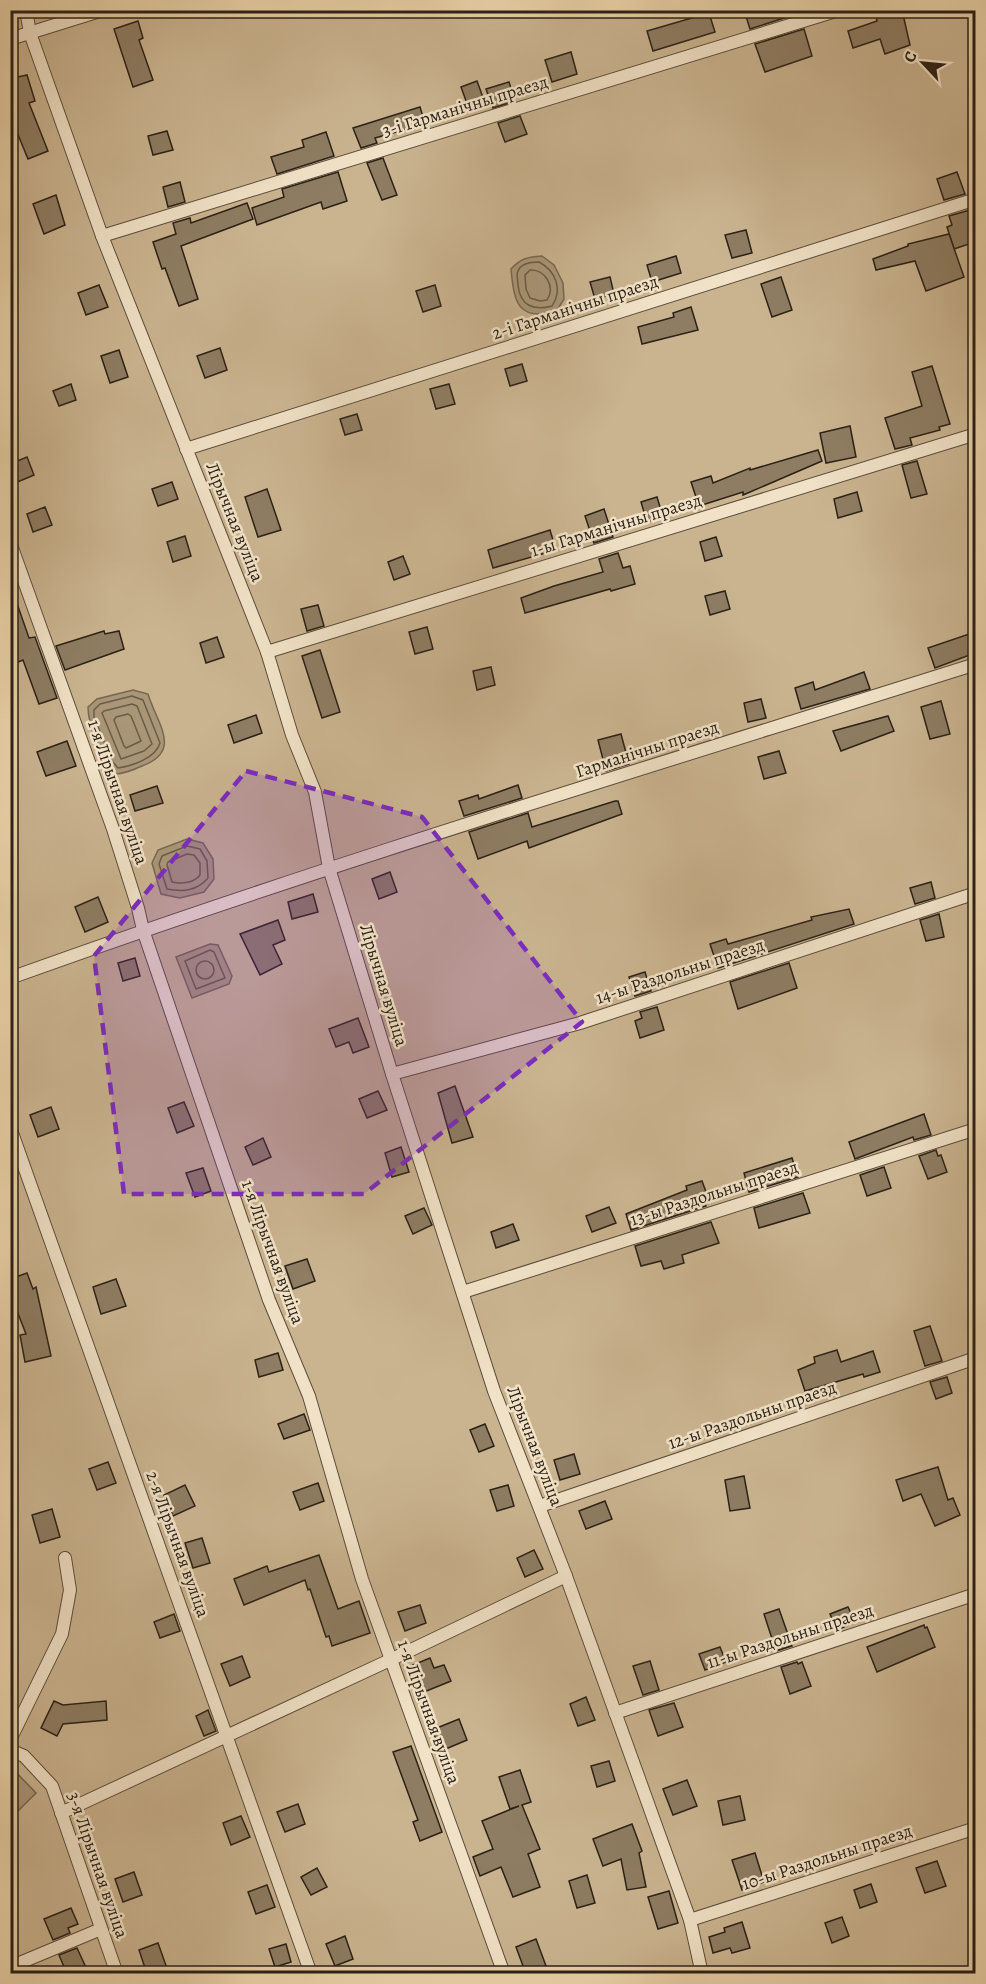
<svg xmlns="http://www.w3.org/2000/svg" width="986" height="1984" font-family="Alegreya,serif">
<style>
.green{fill:#cab490;stroke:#7a6a54;stroke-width:1.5}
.water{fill:#a99677;stroke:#776751;stroke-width:1.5}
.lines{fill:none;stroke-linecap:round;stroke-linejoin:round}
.shore{stroke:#6a5c47;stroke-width:1.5}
.building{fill:#8e7d63;stroke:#2b2117;stroke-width:1.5}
.service-casing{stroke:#5b4d3c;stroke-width:14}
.service{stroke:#f1e2c7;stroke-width:12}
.marked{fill:#7b2cbf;fill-opacity:0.2;stroke:#7b2cbf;stroke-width:4.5;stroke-dasharray:12 8;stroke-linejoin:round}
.labels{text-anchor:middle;stroke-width:5;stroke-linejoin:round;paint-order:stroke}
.street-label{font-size:18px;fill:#2b2117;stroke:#f1e2c7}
</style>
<rect width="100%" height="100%" fill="#ead2a9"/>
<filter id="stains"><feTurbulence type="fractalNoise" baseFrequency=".00333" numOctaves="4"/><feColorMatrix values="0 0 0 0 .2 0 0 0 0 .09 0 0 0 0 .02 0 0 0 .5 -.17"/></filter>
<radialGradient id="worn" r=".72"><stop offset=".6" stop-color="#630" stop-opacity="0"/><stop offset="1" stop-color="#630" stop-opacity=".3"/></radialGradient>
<!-- green -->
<rect class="green" x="11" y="11" width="964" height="1962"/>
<!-- water -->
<g class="water">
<path d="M 542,256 L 554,265 L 563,283 L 564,299 L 556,312 C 518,321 514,303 511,269 C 521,258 528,257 542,256 Z"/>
<path d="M 133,690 L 148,694 C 157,724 183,751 142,766 C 133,770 124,774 114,774 C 102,759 88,726 88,707 L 97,699 Z"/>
<polygon points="187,839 203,843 213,859 214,879 204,892 180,898 161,894 152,863 158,850"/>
<polygon points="210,944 218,945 232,976 229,984 192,998 176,957"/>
<polygon points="11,1767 36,1793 11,1818"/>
</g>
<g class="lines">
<!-- shore -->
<g class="shore">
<path d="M 539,262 C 556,271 563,290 552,306 C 534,311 520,306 518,285 C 518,281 516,274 518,271 C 521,263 532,262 539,262 Z"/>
<path d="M 530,270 C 545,269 556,287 547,300 L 540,301 L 530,298 L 526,289 L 525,275 Z"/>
<path d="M 132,696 L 143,700 L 160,743 C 156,758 132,766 118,768 L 112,761 L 94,717 L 94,710 L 100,704 Z"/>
<polygon points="132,704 137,706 152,744 144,751 121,759 102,713 104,711"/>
<polygon points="128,714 131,716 141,741 126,748 124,746 114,720 116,717"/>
<path d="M 187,846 L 200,849 L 207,861 L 208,878 C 197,891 183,892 167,889 L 159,864 L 162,856 Z"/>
<path d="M 187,854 L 194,855 L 200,863 L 200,875 C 194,883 182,884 172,882 L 167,865 L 168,862 Z"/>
<polygon points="210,950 214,952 225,978 196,989 185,961"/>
<circle cx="205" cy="970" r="9"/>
</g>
</g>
<!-- building -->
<g class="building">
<polygon points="744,10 799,10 800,13 750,29"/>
<polygon points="898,10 902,10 910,45 885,54 880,39 853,48 848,31 877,21 876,16"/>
<polygon points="709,13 715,32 653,51 647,31"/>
<polygon points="138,21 143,38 139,40 153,80 133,87 114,29"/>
<polygon points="804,29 812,56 765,72 755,44"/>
<polygon points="571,52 577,74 552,82 545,60"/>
<polygon points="10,60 18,77 27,75 35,101 29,103 48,151 28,159 10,115"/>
<polygon points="477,81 485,103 469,109 461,87"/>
<polygon points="509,82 515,101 493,108 486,89"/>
<polygon points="420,107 425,124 375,138 377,143 361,148 353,128"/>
<polygon points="520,116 527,134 505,142 498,123"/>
<polygon points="167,131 173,150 153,155 148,136"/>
<polygon points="326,132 334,156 277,174 271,157 304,147 302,140"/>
<polygon points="383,158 397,195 382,200 367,163"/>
<polygon points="338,172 347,201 323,209 321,202 257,225 252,208 284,197 282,189"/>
<polygon points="957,172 965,194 944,200 937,179"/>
<polygon points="180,182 185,202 168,207 163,187"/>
<polygon points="56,195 65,225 44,234 33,204"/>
<polygon points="247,203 253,219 181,246 198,299 179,306 165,268 162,269 153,242 176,234 173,223 190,218 191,223"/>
<polygon points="970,210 972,218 975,217 975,242 954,249 947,227 952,225 949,216"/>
<polygon points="746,230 752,253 732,258 725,235"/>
<polygon points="949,234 964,277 926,291 915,261 876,270 873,259 908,246 908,244"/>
<polygon points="676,256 681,273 652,282 647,265"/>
<polygon points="610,277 614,294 595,299 590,282"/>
<polygon points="781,277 792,310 772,317 761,284"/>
<polygon points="99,285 108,307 86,315 78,293"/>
<polygon points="435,285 441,306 423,312 416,291"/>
<polygon points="691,307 698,330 642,344 638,327 674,317 673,313"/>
<polygon points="220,348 227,370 205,378 197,356"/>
<polygon points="119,350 128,377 110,383 101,356"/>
<polygon points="522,364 527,381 510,386 505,369"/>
<polygon points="932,366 950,424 939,427 940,430 910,438 912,445 895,449 885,418 922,406 912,372"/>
<polygon points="71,384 76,400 59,406 53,391"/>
<polygon points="449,384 455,404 436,409 430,389"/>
<polygon points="357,414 362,430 345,435 340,419"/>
<polygon points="850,426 856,457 826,463 820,433"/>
<polygon points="818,450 822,461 743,495 743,492 699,506 691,482 711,476 713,483 750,468 750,470"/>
<polygon points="27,457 34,475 15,483 10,472 10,464"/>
<polygon points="917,461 927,494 911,498 902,465"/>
<polygon points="172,482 178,499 158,506 152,489"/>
<polygon points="267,489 281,530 258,537 245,497"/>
<polygon points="857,492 862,511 838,518 834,499"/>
<polygon points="657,497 663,517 647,522 641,502"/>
<polygon points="45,507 52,525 33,532 27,514"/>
<polygon points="604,509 613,537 594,543 585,516"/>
<polygon points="550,530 556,550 493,568 488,550"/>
<polygon points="185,536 191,556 173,562 167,542"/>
<polygon points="716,537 722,556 705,561 700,542"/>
<polygon points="618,553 623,568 630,566 635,584 611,591 610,589 525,613 521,598 554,586 603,572 599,559"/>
<polygon points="403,556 410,574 394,580 388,562"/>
<polygon points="725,591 730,609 710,615 705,596"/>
<polygon points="13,592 29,638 35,637 57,698 39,704 23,660 16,663 10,646 10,593"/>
<polygon points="318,605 324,626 307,631 301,609"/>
<polygon points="427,627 433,649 415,654 409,632"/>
<polygon points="104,631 105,634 119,631 124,649 65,670 56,646"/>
<polygon points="975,632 975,653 935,668 928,648"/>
<polygon points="217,637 224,657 206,663 200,643"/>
<polygon points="320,650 340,712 322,718 302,656"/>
<polygon points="491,667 495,685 477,690 473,671"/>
<polygon points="864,672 870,689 801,709 795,688 813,682 815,690"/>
<polygon points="761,699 766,718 748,722 744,703"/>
<polygon points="941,701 950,734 930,739 921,707"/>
<polygon points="256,715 262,733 234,743 228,725"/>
<polygon points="888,716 894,731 841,751 833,731"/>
<polygon points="621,734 629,764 606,771 598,740"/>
<polygon points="67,741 76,766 46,776 37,752"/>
<polygon points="779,751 786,773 764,779 758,757"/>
<polygon points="518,785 522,798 464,816 459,801 478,795 479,799"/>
<polygon points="157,786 163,803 135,811 130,795"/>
<polygon points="615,801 618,801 622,814 529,848 527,841 478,859 469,832 528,813 532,827"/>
<polygon points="390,872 397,892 379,899 372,879"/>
<polygon points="931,882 935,898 915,904 910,888"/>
<polygon points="313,894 318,912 292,919 288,902"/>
<polygon points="98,897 108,922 85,932 75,907"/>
<polygon points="849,909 854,924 718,968 710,944 726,939 728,944 812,920 811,917"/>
<polygon points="939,914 944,937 926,941 920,920"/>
<polygon points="278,920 285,940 273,945 282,964 260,975 240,934"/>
<polygon points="135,958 140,976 123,981 118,963"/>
<polygon points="789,963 797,988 738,1009 730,982"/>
<polygon points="645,972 651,991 635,996 629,977"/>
<polygon points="657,1007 664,1030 640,1038 635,1021 642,1018 640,1012"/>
<polygon points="358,1018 369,1047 353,1053 349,1042 336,1047 329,1029"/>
<polygon points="455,1086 473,1137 452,1143 438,1093"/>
<polygon points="378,1091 387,1110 367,1118 359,1099"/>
<polygon points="184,1102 194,1126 177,1133 168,1108"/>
<polygon points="51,1107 59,1129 38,1137 30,1115"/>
<polygon points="924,1114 931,1135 914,1140 913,1137 855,1159 849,1142"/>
<polygon points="263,1138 271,1157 253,1165 245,1147"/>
<polygon points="401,1147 409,1172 392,1177 385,1153"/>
<polygon points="936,1150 938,1156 941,1155 947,1172 928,1179 919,1156"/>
<polygon points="792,1158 798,1177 749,1192 744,1173"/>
<polygon points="884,1167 891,1188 867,1196 860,1175"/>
<polygon points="203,1168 211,1191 195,1197 186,1173"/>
<polygon points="702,1181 708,1197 703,1198 706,1206 631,1230 626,1214 687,1190 686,1186"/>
<polygon points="803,1193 810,1213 759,1228 754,1208"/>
<polygon points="609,1207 616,1223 592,1232 586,1216"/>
<polygon points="424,1208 432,1225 413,1234 405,1216"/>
<polygon points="711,1222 719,1243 682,1255 684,1263 664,1269 661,1261 641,1266 635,1246"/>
<polygon points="513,1224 519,1240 496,1248 491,1232"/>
<polygon points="307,1259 315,1281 293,1289 285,1266"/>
<polygon points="27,1273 33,1289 36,1287 51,1356 25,1362 20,1335 26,1334 10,1293 10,1279"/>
<polygon points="116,1279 126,1306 101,1314 93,1287"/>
<polygon points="930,1326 942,1361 925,1366 914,1331"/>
<polygon points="837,1350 841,1362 873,1351 880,1372 864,1377 863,1374 805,1391 798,1370 815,1363 814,1357"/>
<polygon points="278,1353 283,1370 259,1377 255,1360"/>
<polygon points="947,1377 952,1393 936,1399 930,1382"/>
<polygon points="304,1414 310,1430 284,1439 278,1424"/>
<polygon points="485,1424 494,1446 479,1452 470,1430"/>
<polygon points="574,1454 580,1474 560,1480 554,1460"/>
<polygon points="108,1462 116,1483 97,1490 89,1469"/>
<polygon points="938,1467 948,1500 953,1498 960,1515 935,1526 921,1494 903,1501 896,1480"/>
<polygon points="744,1476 750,1508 730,1511 725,1480"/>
<polygon points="318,1483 324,1501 300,1510 293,1492"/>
<polygon points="185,1485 195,1506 173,1516 164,1495"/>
<polygon points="508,1485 514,1506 497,1511 490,1490"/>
<polygon points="605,1501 612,1519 586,1529 579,1511"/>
<polygon points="52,1509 60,1537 40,1543 32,1515"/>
<polygon points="202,1538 210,1563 193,1568 185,1543"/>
<polygon points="534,1550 543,1569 525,1577 517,1558"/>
<polygon points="319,1555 338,1609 359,1601 370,1633 332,1646 329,1636 326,1637 310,1589 308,1590 305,1580 244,1605 234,1579 267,1566 269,1572"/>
<polygon points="420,1605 426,1623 405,1631 398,1612"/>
<polygon points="848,1607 855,1622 837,1630 830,1614"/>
<polygon points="779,1609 792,1646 776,1651 764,1614"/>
<polygon points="174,1614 180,1631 160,1638 154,1622"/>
<polygon points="924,1625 925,1628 927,1627 935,1647 877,1672 867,1647"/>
<polygon points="720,1647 726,1662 705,1670 699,1654"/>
<polygon points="242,1656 250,1677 230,1686 221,1664"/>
<polygon points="430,1658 434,1668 444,1665 451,1681 424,1692 413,1665"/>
<polygon points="650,1661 659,1690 643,1695 633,1666"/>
<polygon points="797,1662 798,1664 802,1662 811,1686 790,1694 781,1667"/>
<polygon points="586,1697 595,1720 578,1726 570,1704"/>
<polygon points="54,1701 63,1705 106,1701 107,1720 63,1724 57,1736 41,1728"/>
<polygon points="674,1703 683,1727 658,1736 649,1710"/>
<polygon points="208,1710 216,1731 204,1736 196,1716"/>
<polygon points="459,1719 467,1740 441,1751 432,1730"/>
<polygon points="411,1746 442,1832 420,1841 413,1822 418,1820 393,1752"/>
<polygon points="609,1761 615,1781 597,1787 591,1766"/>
<polygon points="520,1770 531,1802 522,1805 540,1849 528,1854 540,1887 513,1897 501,1867 480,1876 473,1857 493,1849 482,1821 519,1806 510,1809 499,1777"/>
<polygon points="687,1780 697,1806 673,1815 663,1789"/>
<polygon points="740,1796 745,1820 723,1825 718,1801"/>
<polygon points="298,1804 305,1824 285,1832 277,1812"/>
<polygon points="241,1816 250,1837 231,1845 223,1823"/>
<polygon points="632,1824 642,1851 639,1853 646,1887 627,1890 621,1859 603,1866 593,1839"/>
<polygon points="755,1853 764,1882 742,1890 732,1860"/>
<polygon points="937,1861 946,1886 925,1893 916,1868"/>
<polygon points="317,1868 327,1887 311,1895 301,1877"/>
<polygon points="134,1872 142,1895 123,1902 115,1879"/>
<polygon points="587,1875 595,1903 577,1908 569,1881"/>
<polygon points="871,1884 877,1902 860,1908 854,1890"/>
<polygon points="267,1885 275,1907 256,1914 248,1892"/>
<polygon points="669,1891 678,1923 658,1929 648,1897"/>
<polygon points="71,1908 78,1924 68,1928 70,1933 53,1940 44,1919"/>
<polygon points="842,1917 849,1936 832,1943 825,1923"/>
<polygon points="742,1922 750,1948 732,1953 730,1948 713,1953 709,1937 725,1932 724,1928"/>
<polygon points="345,1936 353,1959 335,1966 326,1944"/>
<polygon points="536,1939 549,1974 526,1974 516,1947"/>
<polygon points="158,1943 169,1974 147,1974 139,1950"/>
<polygon points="286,1944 291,1962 275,1967 269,1949"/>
<polygon points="77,1948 89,1974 67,1974 59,1955"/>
</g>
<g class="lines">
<!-- service casing -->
<g class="service-casing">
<g id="service">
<polyline points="26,10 30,33 102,236 267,652 292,735 315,792 329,868 392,1074 494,1391 566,1576 690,1920 702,1974"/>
<polyline points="10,39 103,10"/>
<polyline points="102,236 839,10"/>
<polyline points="186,449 976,199"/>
<polyline points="10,542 113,829 138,908 143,930 269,1300 309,1396 362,1579 504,1974"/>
<polyline points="267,652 976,434"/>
<path d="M 10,978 C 329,863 653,766 976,664"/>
<polyline points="392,1074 580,1023 976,893"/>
<polyline points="10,1127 311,1974"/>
<polyline points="463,1292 976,1129"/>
<polyline points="540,1506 976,1358"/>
<polyline points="615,1713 976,1594"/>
<polyline points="10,1740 62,1634 70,1590 65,1558"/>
<polyline points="10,1750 24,1756 52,1786 117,1974"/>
<polyline points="61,1813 390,1660 566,1576"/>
<polyline points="690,1920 976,1828"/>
<polyline points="10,1967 101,1929"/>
</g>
</g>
<!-- service -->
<use href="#service" class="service"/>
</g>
<!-- marked area -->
<path class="marked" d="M 246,771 L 422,817 L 582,1022 L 364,1194 L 124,1194 L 94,956 Z"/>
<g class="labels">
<!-- street labels -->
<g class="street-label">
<text transform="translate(465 106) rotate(-17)" y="6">3-і Гарманічны праезд</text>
<text transform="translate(575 307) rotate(-18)" y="6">2-і Гарманічны праезд</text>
<text transform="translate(235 522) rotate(68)" y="6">Лірычная вуліца</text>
<text transform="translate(616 525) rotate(-17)" y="6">1-ы Гарманічны праезд</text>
<text transform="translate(647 749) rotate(-18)" y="6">Гарманічны праезд</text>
<text transform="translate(118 792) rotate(71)" y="6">1-я Лірычная вуліца</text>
<text transform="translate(680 971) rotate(-18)" y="6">14-ы Раздольны праезд</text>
<text transform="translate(384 985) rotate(73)" y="6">Лірычная вуліца</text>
<text transform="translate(714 1193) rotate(-18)" y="6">13-ы Раздольны праезд</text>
<text transform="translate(273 1252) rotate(70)" y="6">1-я Лірычная вуліца</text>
<text transform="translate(752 1415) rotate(-19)" y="6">12-ы Раздольны праезд</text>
<text transform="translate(535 1446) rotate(69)" y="6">Лірычная вуліца</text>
<text transform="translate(178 1544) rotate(70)" y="6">2-я Лірычная вуліца</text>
<text transform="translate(790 1636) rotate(-18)" y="6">11-ы Раздольны праезд</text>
<text transform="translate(429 1712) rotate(70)" y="6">1-я Лірычная вуліца</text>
<text transform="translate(827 1857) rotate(-18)" y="6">10-ы Раздольны праезд</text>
<text transform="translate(98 1865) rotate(71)" y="6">3-я Лірычная вуліца</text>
</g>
</g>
<!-- margin -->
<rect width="986" height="1984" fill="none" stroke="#ead2a9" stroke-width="36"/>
<rect x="12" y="12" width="962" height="1960" fill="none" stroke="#2b2117" stroke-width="3"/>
<rect x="18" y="18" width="950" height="1948" fill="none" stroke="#2b2117" stroke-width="1.5"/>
<!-- north arrow -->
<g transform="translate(923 63) rotate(296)" stroke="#f1e2c7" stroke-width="4.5" paint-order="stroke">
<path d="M0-4.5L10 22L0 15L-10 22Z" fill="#2b2117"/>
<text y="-9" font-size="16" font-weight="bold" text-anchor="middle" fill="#2b2117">С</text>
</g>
<rect width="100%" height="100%" filter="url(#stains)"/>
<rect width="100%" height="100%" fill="url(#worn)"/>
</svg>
